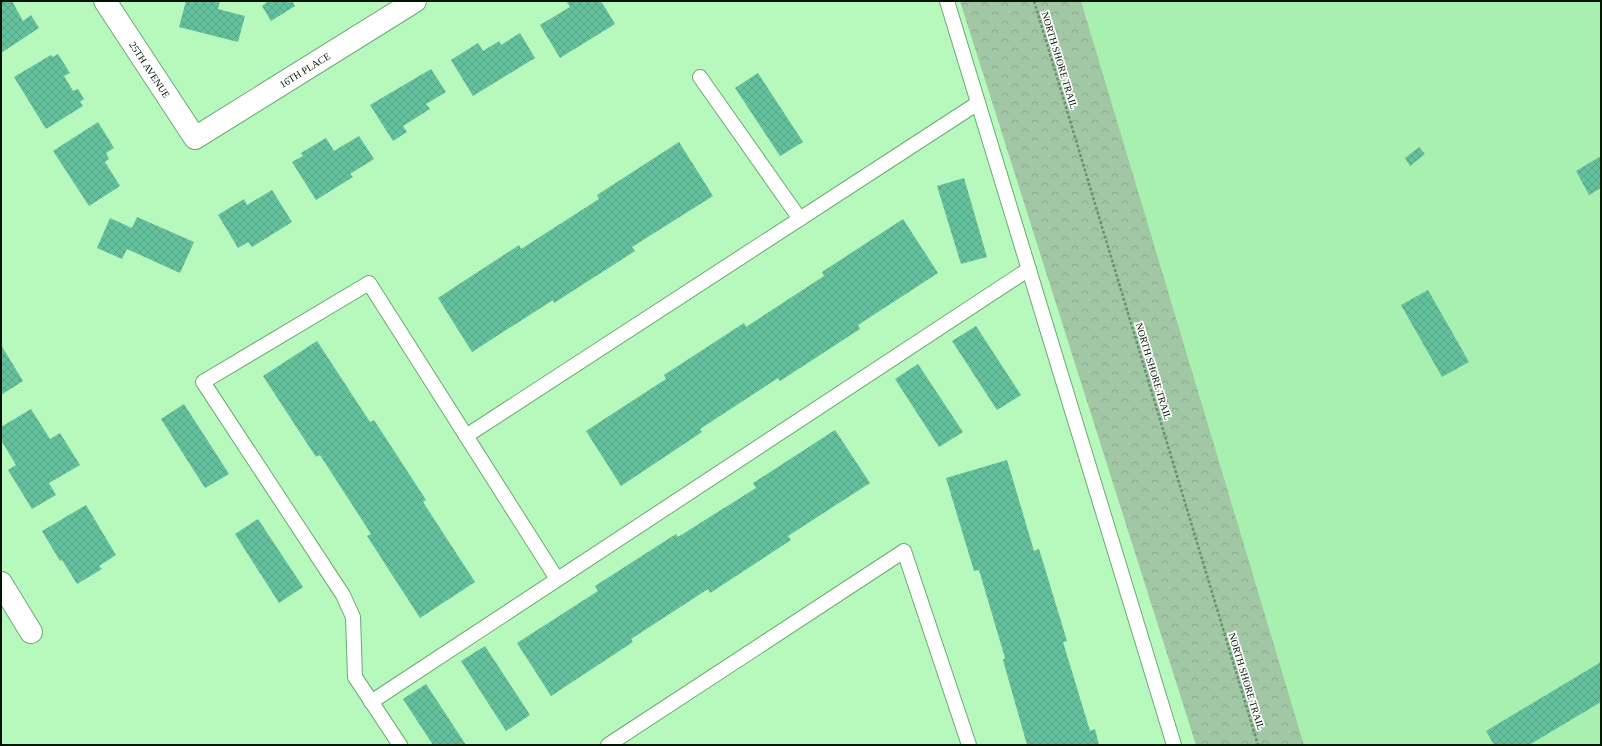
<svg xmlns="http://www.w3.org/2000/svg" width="1602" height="746" font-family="Georgia,serif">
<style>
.built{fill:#a8f0b0}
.park{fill:url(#park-crowns)}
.building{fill:url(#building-cross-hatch)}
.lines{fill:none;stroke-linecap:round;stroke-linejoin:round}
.service-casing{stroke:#6caa73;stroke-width:16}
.minor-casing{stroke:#6caa73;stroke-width:24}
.path{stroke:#66936a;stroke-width:2.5;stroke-dasharray:3 2;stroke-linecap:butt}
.service{stroke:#fff;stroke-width:14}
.minor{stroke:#fff;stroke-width:22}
.labels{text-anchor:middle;stroke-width:3.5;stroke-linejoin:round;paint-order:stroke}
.street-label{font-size:10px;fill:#001402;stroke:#fff}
</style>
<defs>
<pattern id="park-crowns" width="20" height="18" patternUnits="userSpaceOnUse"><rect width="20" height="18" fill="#a1c7a4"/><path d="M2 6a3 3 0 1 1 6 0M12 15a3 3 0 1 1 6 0" fill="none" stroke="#89aa8c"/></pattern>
<pattern id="building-cross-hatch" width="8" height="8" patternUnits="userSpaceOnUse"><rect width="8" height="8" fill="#64c19e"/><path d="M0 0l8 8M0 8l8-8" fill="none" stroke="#55a586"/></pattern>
</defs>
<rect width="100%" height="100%" fill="#b7f8bd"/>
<!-- built -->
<polygon class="built" points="1081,1 1601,1 1601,745 1304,745"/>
<!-- park -->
<polygon class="park" points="960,1 1081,1 1304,745 1196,745"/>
<!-- building -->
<g class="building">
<polygon points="1,1 12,1 23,21 31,15 39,28 1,53"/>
<polygon points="186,1 220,1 218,9 245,16 238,42 179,27"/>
<polygon points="266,1 292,1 295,6 271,21 262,6 267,2"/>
<polygon points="566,1 601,1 615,24 560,58 540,25 570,7"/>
<polygon points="520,33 535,58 473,96 451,60 478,43 483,51 499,41 501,45"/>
<polygon points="58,54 70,73 64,76 73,91 78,89 84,99 80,102 83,106 46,129 14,77 51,55 53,57"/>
<polygon points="431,69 446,92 426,104 430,109 403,126 407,132 393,141 370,105"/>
<polygon points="758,73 803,142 780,156 735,88"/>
<polygon points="98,122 114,148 106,153 109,159 105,162 120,186 89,206 53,151"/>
<polygon points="359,136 374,159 350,174 353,177 316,200 292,162 303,156 301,153 326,138 334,151"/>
<polygon points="679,142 713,196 632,247 635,251 554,303 553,300 472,352 438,298 519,245 521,249 599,199 597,195"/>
<polygon points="1419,147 1425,154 1410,166 1405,158"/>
<polygon points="1601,156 1601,188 1589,195 1576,171"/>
<polygon points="964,178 987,257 961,264 937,186"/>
<polygon points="272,190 292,222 252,247 248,242 238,248 218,215 244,199 247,205"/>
<polygon points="137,217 194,242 180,273 127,249 122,259 97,248 110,218 132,228"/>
<polygon points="903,219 938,273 858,325 860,329 780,381 778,378 700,429 702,432 621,486 586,431 666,379 664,375 744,323 746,327 824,276 822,272"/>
<polygon points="1428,290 1469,362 1442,377 1401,305"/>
<polygon points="976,326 1021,395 997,410 952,341"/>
<polygon points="317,341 370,422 374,420 426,500 423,502 475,582 420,618 367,536 371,534 320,455 316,457 263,376"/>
<polygon points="1,345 23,381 1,395"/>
<polygon points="918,364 963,432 939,447 895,379"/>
<polygon points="184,404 229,474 205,488 161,419"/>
<polygon points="31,409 50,439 60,433 80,465 49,483 56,495 32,509 8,470 16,465 1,440 1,427"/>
<polygon points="835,430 870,483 788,536 791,540 710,593 708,589 631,639 633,642 551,696 517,643 598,591 595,586 676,534 678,537 756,488 753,483"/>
<polygon points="1007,460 1034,551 1039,549 1067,641 1063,642 1090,731 1095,729 1099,745 1027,745 1003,660 1005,658 979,570 974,571 946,478"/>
<polygon points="86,505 116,555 99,566 102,569 77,584 62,560 60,561 42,531"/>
<polygon points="258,519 303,587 279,603 235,534"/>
<polygon points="485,646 530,715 506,731 461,661"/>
<polygon points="1601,662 1601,702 1529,745 1494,745 1486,731"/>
<polygon points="426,684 466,745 433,745 403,699"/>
</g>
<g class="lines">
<!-- service casing -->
<g class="service-casing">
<g id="service">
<polyline points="947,1 1174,745"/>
<polyline points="700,77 800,219"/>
<polyline points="466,436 978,103"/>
<polyline points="371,702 1029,269"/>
<polyline points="400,745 355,677 353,617 343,595 203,382 369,283 557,579"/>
<polyline points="608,745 904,551 969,745"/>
</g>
</g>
<!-- minor casing -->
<g class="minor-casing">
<g id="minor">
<path id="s1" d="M 105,1 L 195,138 L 415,1"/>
<polyline points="1,583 31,632"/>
</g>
</g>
<!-- path -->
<polyline class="path" points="1034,1 1258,745"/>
<!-- service -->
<use href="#service" class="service"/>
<!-- minor -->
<use href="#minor" class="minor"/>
</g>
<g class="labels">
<!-- street labels -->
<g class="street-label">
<text transform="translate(1060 60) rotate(73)" y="4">NORTH SHORE TRAIL</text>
<text dy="4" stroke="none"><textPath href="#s1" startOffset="82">25TH AVENUE</textPath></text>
<text dy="4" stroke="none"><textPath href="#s1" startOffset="293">16TH PLACE</textPath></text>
<text transform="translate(1154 371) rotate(73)" y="4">NORTH SHORE TRAIL</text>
<text transform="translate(1247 681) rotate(73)" y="4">NORTH SHORE TRAIL</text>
</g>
</g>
<!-- border -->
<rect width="1602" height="746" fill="none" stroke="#001402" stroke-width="4"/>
</svg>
